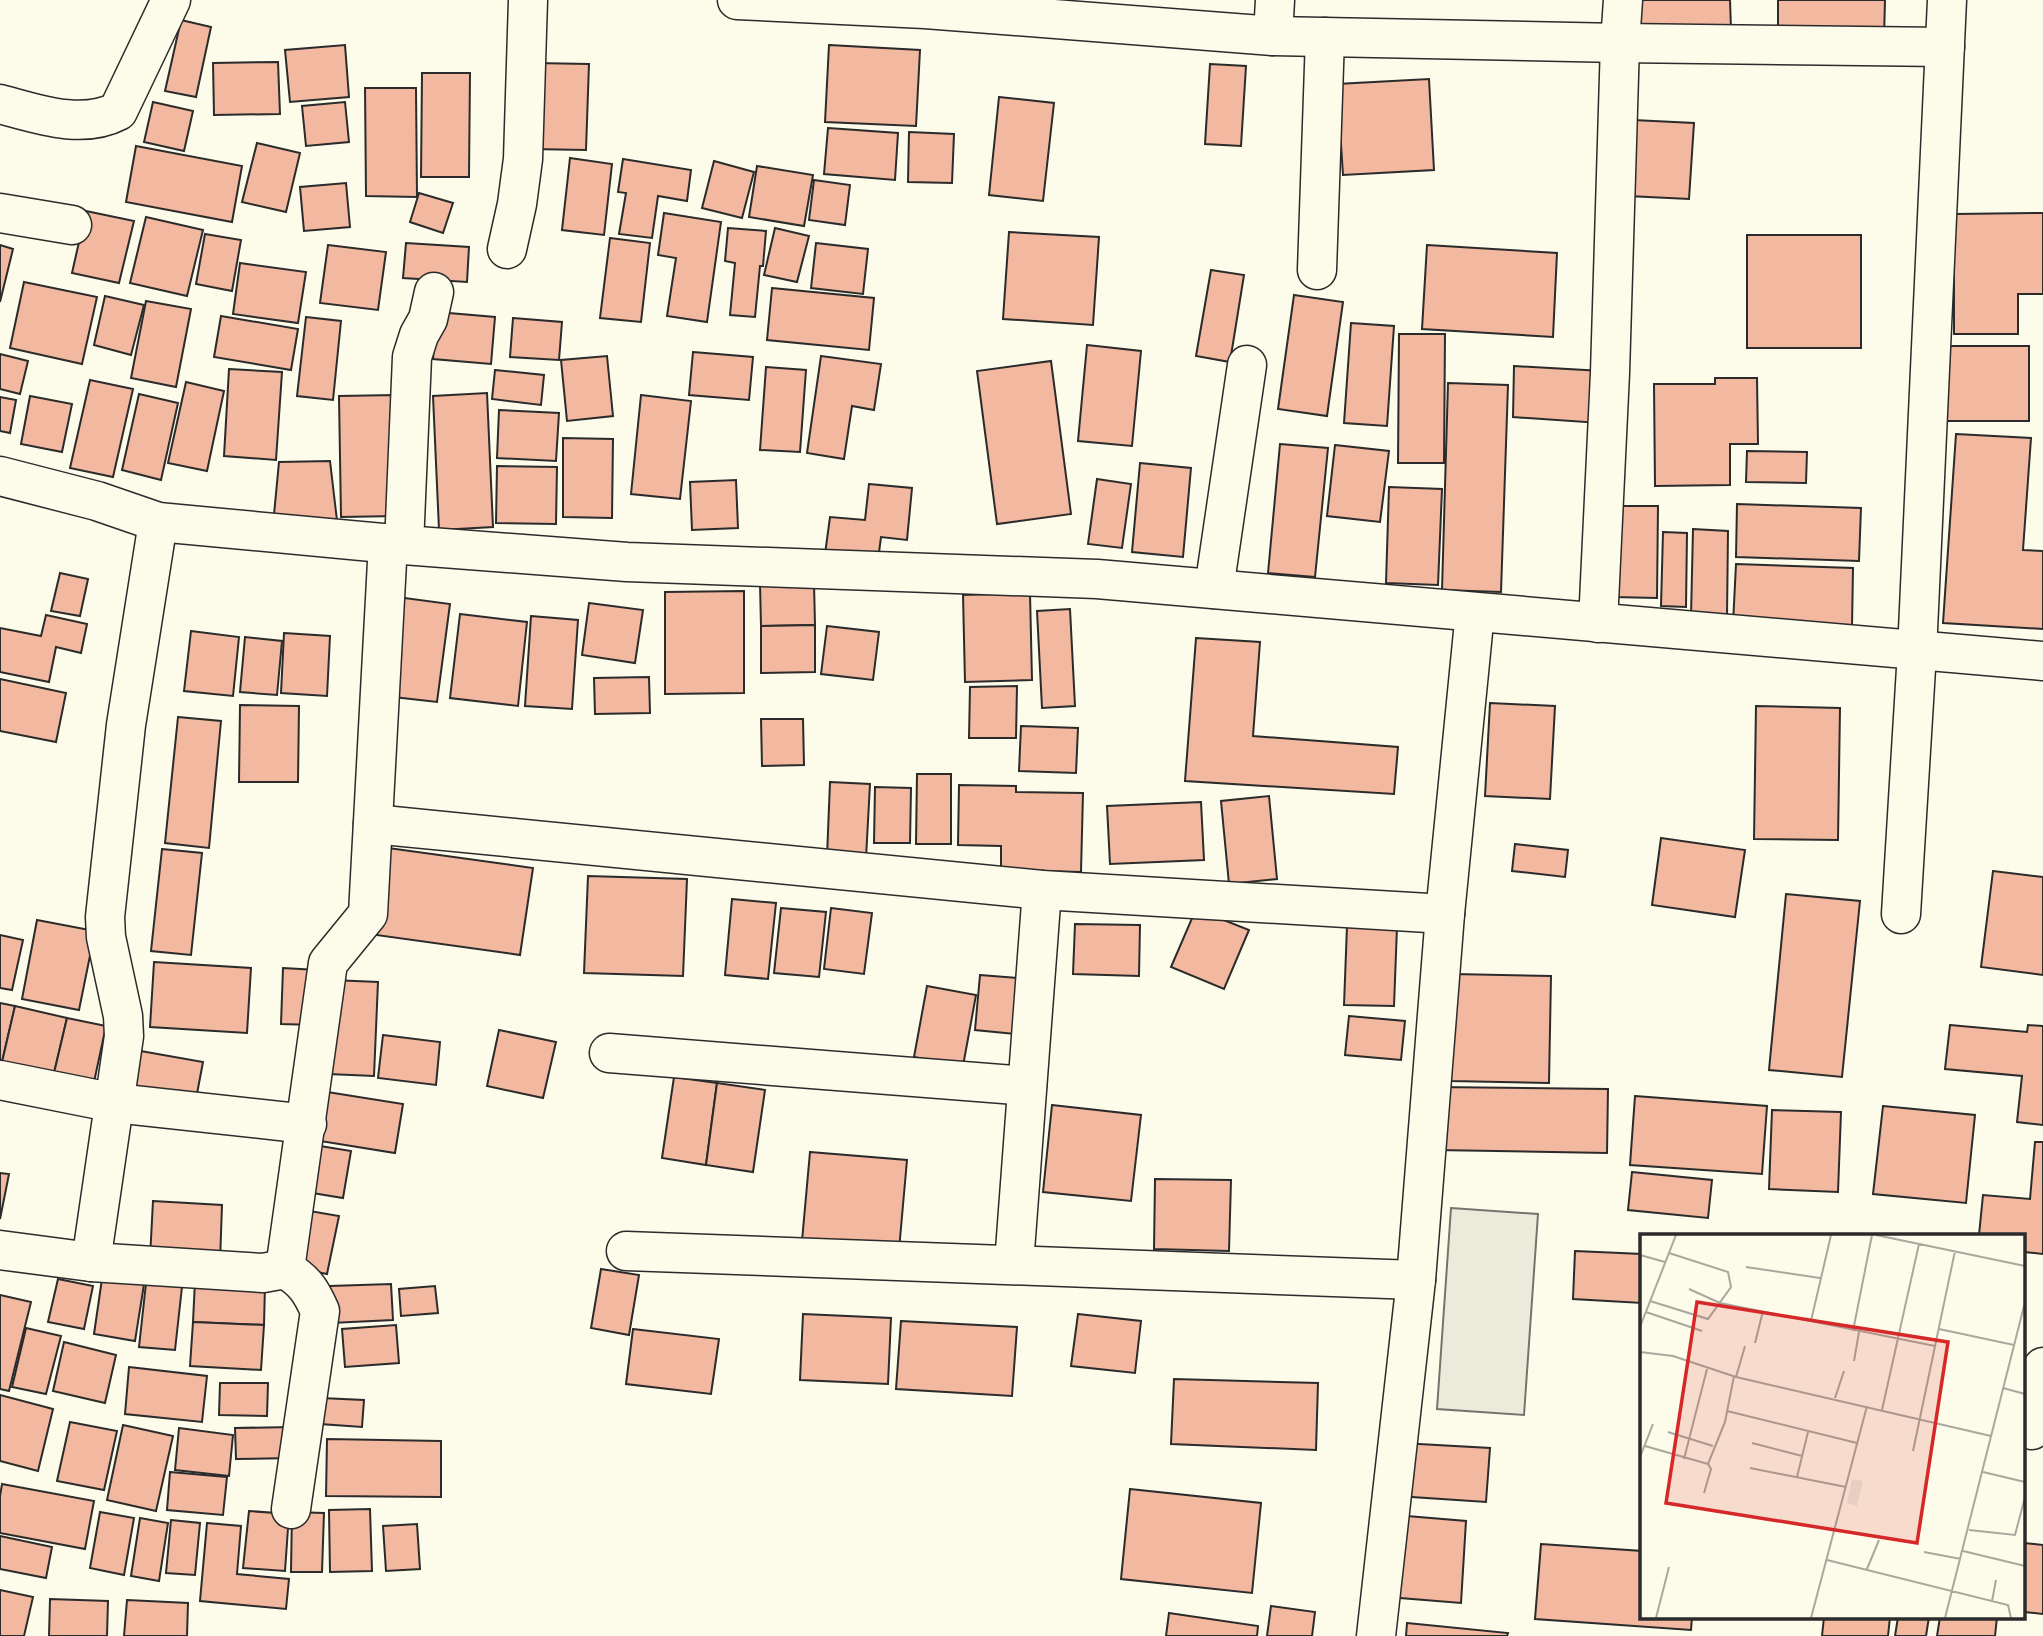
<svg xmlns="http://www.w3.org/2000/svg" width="2043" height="1636" font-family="'Open Sans',sans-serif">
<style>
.green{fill:#ecebdb;stroke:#74746e;stroke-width:2}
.building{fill:#f2b8a0;stroke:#2b2b2b;stroke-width:2}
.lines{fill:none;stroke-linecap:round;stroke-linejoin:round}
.minor-casing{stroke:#2b2b2b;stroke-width:41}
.minor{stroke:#fdfbea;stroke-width:38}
.inset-road{fill:none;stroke:#a9a89e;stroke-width:2}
.view{fill:#d62828;fill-opacity:0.15;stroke:#d62828;stroke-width:3.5}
.inset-edge{fill:none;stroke:#2b2b2b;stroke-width:3.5}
</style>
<rect width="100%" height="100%" fill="#fdfbea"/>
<!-- green -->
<polygon class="green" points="1451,1208 1538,1214 1524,1415 1437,1409"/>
<!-- building -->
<g class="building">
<polygon points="1640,0 1730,0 1731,29 1641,31"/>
<polygon points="1778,0 1885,0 1884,38 1778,38"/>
<polygon points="181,20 211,27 196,97 165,91"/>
<polygon points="345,45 349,97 290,102 285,50"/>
<polygon points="829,45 920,50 916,126 825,122"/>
<polygon points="278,62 280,114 214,115 213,63"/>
<polygon points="534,63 589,64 586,150 531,149"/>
<polygon points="1210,64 1246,66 1241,146 1205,144"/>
<polygon points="422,73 470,73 469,177 421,177"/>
<polygon points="1429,79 1434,170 1343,175 1337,84"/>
<polygon points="365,88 416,88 417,197 366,196"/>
<polygon points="999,97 1054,103 1043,201 989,195"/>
<polygon points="153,102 193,111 184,151 144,142"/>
<polygon points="345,102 349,142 306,146 302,106"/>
<polygon points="1633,120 1694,123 1689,199 1628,196"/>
<polygon points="828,128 898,133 895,180 824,174"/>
<polygon points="909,132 954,134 952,183 908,182"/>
<polygon points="257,143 300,153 286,212 242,202"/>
<polygon points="136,146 242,166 232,222 126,202"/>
<polygon points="570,158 612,164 604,235 562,230"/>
<polygon points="623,159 691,170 687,201 658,196 652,238 619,234 626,193 618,192"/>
<polygon points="714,161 754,172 742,218 702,208"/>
<polygon points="757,166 813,175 804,226 749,217"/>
<polygon points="814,180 850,185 845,225 809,220"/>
<polygon points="346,183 350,227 304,231 300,187"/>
<polygon points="419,193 453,203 443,233 410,222"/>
<polygon points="86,211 134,221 119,283 72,273"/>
<polygon points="664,213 721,222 707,322 667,316 676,258 658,255"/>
<polygon points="2043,213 2043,294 2018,294 2018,334 1954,334 1954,214"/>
<polygon points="146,217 203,230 187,296 130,283"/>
<polygon points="728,228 766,231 763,266 760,266 755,317 730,315 735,263 725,261"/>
<polygon points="775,228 809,236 797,282 764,275"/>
<polygon points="1009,232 1099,237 1093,325 1003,319"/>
<polygon points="205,234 241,240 232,291 196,284"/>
<rect x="1747" y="235" width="114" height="113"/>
<polygon points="610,238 650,243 641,322 600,318"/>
<polygon points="406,243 469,247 467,282 403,278"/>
<polygon points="816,243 868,249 863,294 811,288"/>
<polygon points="0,245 13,249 0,302"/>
<polygon points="328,245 386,252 378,310 320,303"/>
<polygon points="1427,245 1557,253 1553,337 1422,329"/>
<polygon points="240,263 306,272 298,323 233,314"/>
<polygon points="1211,270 1244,275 1230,362 1196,356"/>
<polygon points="24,282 97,297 82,364 10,348"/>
<polygon points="772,288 874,298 869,350 767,340"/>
<polygon points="1294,295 1343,302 1327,416 1278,409"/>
<polygon points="105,296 144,305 131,355 94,345"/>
<polygon points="146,301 191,309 176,387 131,378"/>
<polygon points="437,312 495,317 491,364 433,359"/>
<polygon points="221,316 298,329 291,370 214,357"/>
<polygon points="306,317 341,321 333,400 297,396"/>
<polygon points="513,318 562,322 559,360 510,357"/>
<polygon points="1351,323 1394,326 1387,426 1344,423"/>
<polygon points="1399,334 1445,334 1444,463 1398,463"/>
<polygon points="1087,345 1141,351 1132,446 1078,441"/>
<polygon points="1938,346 2029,346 2029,421 1939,421"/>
<polygon points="693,352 753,357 749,400 689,395"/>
<polygon points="0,354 28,361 20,394 0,389"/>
<polygon points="607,356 613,416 567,421 561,360"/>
<polygon points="821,356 881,364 874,410 852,406 844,459 807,453"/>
<polygon points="1051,361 1071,514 997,524 977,371"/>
<polygon points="1514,366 1602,371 1600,423 1513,417"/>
<polygon points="766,367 806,370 800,452 760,450"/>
<polygon points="229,369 282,372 276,460 224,456"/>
<polygon points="495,370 544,375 541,405 492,399"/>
<polygon points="1715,378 1757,378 1758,444 1730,444 1730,485 1655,486 1654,384 1715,384"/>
<polygon points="90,380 133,389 113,477 70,468"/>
<polygon points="186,382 224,391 207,471 168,463"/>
<polygon points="1448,383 1508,385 1501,592 1442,590"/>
<polygon points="487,393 493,527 439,530 433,396"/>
<polygon points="139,394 178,403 161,480 122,470"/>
<polygon points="395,395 397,516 341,517 339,396"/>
<polygon points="641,395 691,401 680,499 631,494"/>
<polygon points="30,396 72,404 62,452 21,444"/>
<polygon points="0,397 16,400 10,433 0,431"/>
<polygon points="499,410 559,413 556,461 497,458"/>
<polygon points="1956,434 2031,438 2023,550 2043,551 2043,629 1943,623"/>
<polygon points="563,438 613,439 612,518 563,517"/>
<polygon points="1280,444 1328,448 1315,577 1268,573"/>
<polygon points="1335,445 1389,451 1380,522 1327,516"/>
<polygon points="1747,451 1807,452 1806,483 1746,482"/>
<polygon points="330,461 338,529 273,525 279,462"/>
<polygon points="1140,463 1191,468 1183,557 1132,552"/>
<polygon points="497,466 557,467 556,524 496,523"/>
<polygon points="1097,479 1131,484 1122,548 1088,544"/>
<polygon points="736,480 738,528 692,530 690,482"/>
<polygon points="869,484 912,488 907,540 881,537 878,560 825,554 830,517 865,520"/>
<polygon points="1389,487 1442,489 1438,585 1386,583"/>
<polygon points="1737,504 1861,508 1859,561 1736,557"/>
<polygon points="1613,506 1658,506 1657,598 1613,597"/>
<polygon points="1693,529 1728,531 1727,617 1691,616"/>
<polygon points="1663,532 1687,533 1686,607 1661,606"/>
<polygon points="1736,564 1853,568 1852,627 1733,624"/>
<polygon points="60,573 88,579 80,616 51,611"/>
<polygon points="814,583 815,625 761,626 760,584"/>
<polygon points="744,591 744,693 665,694 665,592"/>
<polygon points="1030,593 1032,680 965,682 963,595"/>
<polygon points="397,597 450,604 437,702 385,696"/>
<polygon points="589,603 643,610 635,663 582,655"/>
<polygon points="1070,609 1075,706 1042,708 1037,611"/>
<polygon points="460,614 527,622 518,706 450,698"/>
<polygon points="46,615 87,624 81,653 56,647 49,682 0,672 0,628 41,636"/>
<polygon points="531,616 578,620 572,709 525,706"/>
<polygon points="815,625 815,672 761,673 761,626"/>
<polygon points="827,626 879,632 873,680 821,674"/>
<polygon points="191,631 239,637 233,696 184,691"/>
<polygon points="284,633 330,636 327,696 281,693"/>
<polygon points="245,637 282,641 277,695 240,692"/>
<polygon points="1196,638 1260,642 1253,736 1398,747 1394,794 1185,781"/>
<polygon points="649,677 650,713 595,714 594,678"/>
<polygon points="0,679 66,693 56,742 0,731"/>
<polygon points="1017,686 1016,738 969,738 970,687"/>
<polygon points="1490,703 1555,706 1550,799 1485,796"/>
<polygon points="240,705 299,706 298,782 239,782"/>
<polygon points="1756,706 1840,708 1838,840 1754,839"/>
<polygon points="178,717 221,721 209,848 165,843"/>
<polygon points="761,719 803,719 804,765 762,766"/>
<polygon points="1021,726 1078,728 1076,773 1019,771"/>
<polygon points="917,774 951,774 951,844 916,844"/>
<polygon points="830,782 870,784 866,858 827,857"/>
<polygon points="959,785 1016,786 1016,792 1083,793 1081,872 1001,870 1001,846 958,845"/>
<polygon points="875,787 911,788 910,843 874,843"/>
<polygon points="1269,796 1277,879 1229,884 1221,801"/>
<polygon points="1201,802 1204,860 1110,864 1107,806"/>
<polygon points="1661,838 1745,850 1735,917 1652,905"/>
<polygon points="1515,844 1568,850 1565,877 1512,871"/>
<polygon points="381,847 533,868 520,955 369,934"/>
<polygon points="162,849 202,853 191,955 151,951"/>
<polygon points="1993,871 2043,877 2043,975 1981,967"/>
<polygon points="588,876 687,879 683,976 584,973"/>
<polygon points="1786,894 1860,901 1842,1077 1769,1070"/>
<polygon points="732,899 776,903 768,979 725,975"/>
<polygon points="781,908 826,912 819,977 774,973"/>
<polygon points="831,908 872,913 864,974 824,969"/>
<polygon points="1196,909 1249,930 1224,989 1171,967"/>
<polygon points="37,920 95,931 79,1010 22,999"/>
<polygon points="1075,924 1140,925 1139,976 1073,974"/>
<polygon points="1347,926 1397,927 1394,1006 1344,1005"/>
<polygon points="0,935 23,940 12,990 0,988"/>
<polygon points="154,962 251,968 247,1033 150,1027"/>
<polygon points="283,968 317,970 315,1025 281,1024"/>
<polygon points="1453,974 1551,976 1549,1083 1451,1081"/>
<polygon points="980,975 1031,979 1026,1035 975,1030"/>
<polygon points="332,980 378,982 374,1076 328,1074"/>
<polygon points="927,986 976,995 963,1066 914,1057"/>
<polygon points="0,1003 15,1006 2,1062 0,1061"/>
<polygon points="15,1006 67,1018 54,1073 2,1062"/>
<polygon points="1349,1016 1405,1021 1401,1060 1345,1055"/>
<polygon points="67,1018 106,1026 94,1082 54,1073"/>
<polygon points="1950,1025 2027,1032 2028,1025 2043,1026 2043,1125 2017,1122 2022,1076 1945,1069"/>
<polygon points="499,1030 556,1042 543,1098 487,1086"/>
<polygon points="383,1035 440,1042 436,1085 378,1078"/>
<polygon points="135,1050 203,1062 196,1099 127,1086"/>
<polygon points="674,1077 717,1083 706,1165 662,1158"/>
<polygon points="717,1083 765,1090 753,1172 706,1165"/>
<polygon points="1437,1087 1608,1089 1607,1153 1436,1150"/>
<polygon points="321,1091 403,1104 395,1153 314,1140"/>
<polygon points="1635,1096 1767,1106 1762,1174 1630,1165"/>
<polygon points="1052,1105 1141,1115 1131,1201 1043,1192"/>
<polygon points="1883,1106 1975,1115 1966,1203 1873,1194"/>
<polygon points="1772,1110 1841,1112 1838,1192 1769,1189"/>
<polygon points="2035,1142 2043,1142 2043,1254 2024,1252 2024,1235 1979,1235 1983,1195 2030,1199"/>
<polygon points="314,1145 351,1151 343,1198 306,1192"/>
<polygon points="810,1152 907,1160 899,1250 802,1241"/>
<polygon points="1632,1172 1712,1180 1708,1218 1628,1210"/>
<polygon points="0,1173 9,1174 0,1219"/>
<polygon points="1155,1179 1231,1180 1229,1251 1154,1249"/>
<polygon points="153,1201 222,1205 220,1262 150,1258"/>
<polygon points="298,1209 339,1216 327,1274 287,1266"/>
<polygon points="1575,1251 1642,1254 1642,1303 1573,1299"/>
<polygon points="601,1269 639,1275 629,1335 591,1328"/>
<polygon points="103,1272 145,1278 135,1341 94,1334"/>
<polygon points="147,1274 183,1278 175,1350 139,1347"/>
<polygon points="58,1279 93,1286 84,1329 48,1322"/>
<polygon points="195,1281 265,1285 264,1325 193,1322"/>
<polygon points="391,1284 393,1320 331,1323 330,1286"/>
<polygon points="435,1286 438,1313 401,1316 399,1289"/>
<polygon points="0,1295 31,1302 9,1391 0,1389"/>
<polygon points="803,1314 891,1318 888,1384 800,1380"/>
<polygon points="1078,1314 1141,1321 1135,1373 1071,1366"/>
<polygon points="901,1321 1017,1327 1012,1396 896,1389"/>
<polygon points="193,1322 264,1325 261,1370 190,1366"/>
<polygon points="396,1325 399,1363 345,1367 342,1329"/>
<polygon points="26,1328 61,1336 46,1394 12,1387"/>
<polygon points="633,1329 719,1339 711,1394 626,1384"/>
<polygon points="64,1342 116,1355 105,1403 53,1391"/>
<polygon points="129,1367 207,1376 202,1422 125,1414"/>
<polygon points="1174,1379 1318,1383 1316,1450 1171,1444"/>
<polygon points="220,1383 268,1383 267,1416 219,1415"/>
<polygon points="0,1395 53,1409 38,1471 0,1461"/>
<polygon points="321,1398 364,1400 362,1427 320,1424"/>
<polygon points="70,1422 117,1431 104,1490 57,1481"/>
<polygon points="123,1425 173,1436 156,1511 107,1500"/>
<polygon points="291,1427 292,1458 236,1459 235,1428"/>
<polygon points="179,1428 233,1435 229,1476 175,1470"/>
<polygon points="327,1439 441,1441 441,1497 326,1496"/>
<polygon points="1401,1443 1490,1448 1486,1502 1397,1496"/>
<polygon points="170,1472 227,1477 223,1515 167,1510"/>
<polygon points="2,1484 94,1501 85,1549 0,1533 0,1496"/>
<polygon points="1130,1489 1261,1503 1252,1593 1121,1579"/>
<polygon points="370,1509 372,1571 330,1572 329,1510"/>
<polygon points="249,1511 289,1514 285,1571 243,1568"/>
<polygon points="100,1512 134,1518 124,1575 90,1568"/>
<polygon points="292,1512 324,1513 322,1572 291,1572"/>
<polygon points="1395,1515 1466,1521 1461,1603 1388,1597"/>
<polygon points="140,1518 168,1523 159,1581 131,1576"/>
<polygon points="171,1520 200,1523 195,1575 166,1573"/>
<polygon points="207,1523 241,1526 237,1574 289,1579 286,1609 200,1601"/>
<polygon points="417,1524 420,1569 386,1571 383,1526"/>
<polygon points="0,1536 52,1547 46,1578 0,1569"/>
<polygon points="2024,1543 2043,1545 2043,1614 2024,1612"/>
<polygon points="1541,1544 1642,1551 1642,1617 1692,1617 1691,1630 1535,1619"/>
<polygon points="0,1590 33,1597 24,1636 0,1636"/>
<polygon points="50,1599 108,1601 107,1636 49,1636"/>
<polygon points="127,1600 188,1603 187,1636 124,1636"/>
<polygon points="1271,1606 1315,1612 1312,1636 1267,1636"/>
<polygon points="1169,1613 1258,1626 1257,1636 1166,1636"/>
<polygon points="1824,1617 1890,1617 1888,1636 1822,1636"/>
<polygon points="1898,1617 1929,1617 1926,1636 1895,1636"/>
<polygon points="1940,1617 1997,1617 1995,1636 1937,1636"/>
<polygon points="1407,1623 1508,1633 1507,1636 1406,1636"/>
</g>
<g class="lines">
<!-- minor casing -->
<g class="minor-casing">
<g id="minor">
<polyline points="737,0 925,9 1273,36 1620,43 1945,47"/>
<polyline points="1273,36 1275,0"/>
<path d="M 0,104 C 38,114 82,130 118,111 L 171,0"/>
<polyline points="0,213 72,225"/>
<polyline points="507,249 517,204 523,159 528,0"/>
<polyline points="1317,270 1325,37"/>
<polyline points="0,476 97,501 158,522 404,545 627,562 1097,579 2043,661"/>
<polyline points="404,545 412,357 419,335 428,319 434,292"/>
<polyline points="1214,589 1247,365"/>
<polyline points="1598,623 1610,373 1620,43 1623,0"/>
<polyline points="373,824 1042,890 1445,914"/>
<polyline points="1901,914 1917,652 1947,0"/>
<polyline points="609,1053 1027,1086"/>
<polyline points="0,1080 115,1103 307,1124"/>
<path d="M 0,1250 L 91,1262 L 263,1273 L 285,1269 C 305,1281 311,1291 320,1311 L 291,1509"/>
<polyline points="626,1251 1416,1280"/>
<polyline points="91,1262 124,1036 123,1016 106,937 105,917 126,725 158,522"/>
<polyline points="1014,1264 1042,890"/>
<polyline points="285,1269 328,963 368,914 388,543"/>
<polyline points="2032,1430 2043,1367"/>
<polyline points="1376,1636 1416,1280 1445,914 1475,612"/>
</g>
</g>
<!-- minor -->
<use href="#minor" class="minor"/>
</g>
<!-- overview -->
<g transform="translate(1640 1234)">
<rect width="385" height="385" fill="#fdfbea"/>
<path d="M 212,245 L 223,247 L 217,272 L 207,269 Z" fill="#ecebdb"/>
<path class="inset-road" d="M 236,1 L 385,32M 0,21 L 25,28M 106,33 L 180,44M 49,55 L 80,69 L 295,112M 10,67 L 68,85 L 91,53 L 88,38 L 29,19M 6,78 L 62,97M 171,87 L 191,1M 0,93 L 36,1M 299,95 L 374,111M 213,97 L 232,1M 115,109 L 123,77M 0,118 L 33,122 L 96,143 L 351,202M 214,127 L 219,98M 96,143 L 105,112M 363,154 L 385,160M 195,164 L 204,137M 242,176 L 279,10M 87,177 L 217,209M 28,198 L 73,212M 112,209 L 162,222M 5,212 L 68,230M 273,217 L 315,17M 0,223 L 13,190M 44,225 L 67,135M 110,234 L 206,253M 343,238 L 385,248M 157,243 L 168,198M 64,259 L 71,235 L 68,230 L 85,188 L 94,142M 329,296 L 375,301 L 385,263M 323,317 L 385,332M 284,318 L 321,325M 187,326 L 368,371 L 371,384M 227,335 L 239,306M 352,367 L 356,346M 16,384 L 29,333M 171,384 L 227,172M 305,384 L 385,68"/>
<path class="view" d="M 57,68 L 308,108 L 277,309 L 26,269 Z"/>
<rect width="385" height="385" class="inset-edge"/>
</g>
</svg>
